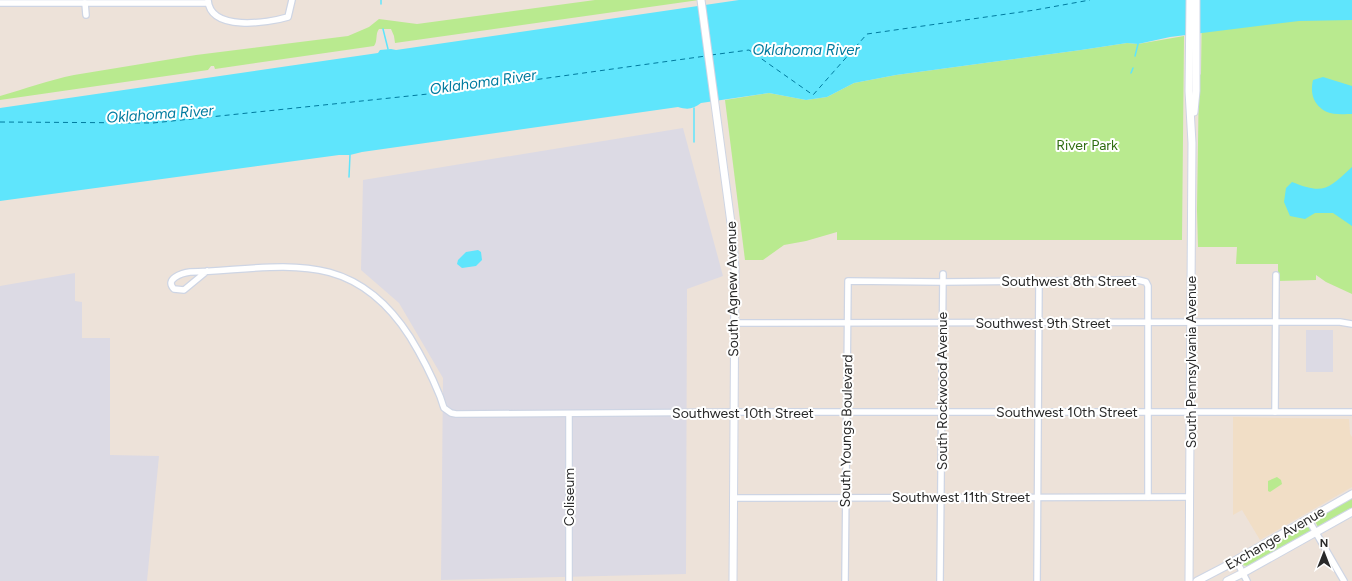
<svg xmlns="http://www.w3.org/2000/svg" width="1352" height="581" font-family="Figtree,sans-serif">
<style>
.industrial{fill:#dcdae4}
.education{fill:#f1dec6}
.green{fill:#b9ea8f}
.water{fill:#5fe5fc}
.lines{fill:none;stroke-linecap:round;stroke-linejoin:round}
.stream{stroke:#5fe5fc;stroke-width:1.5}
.ferry{stroke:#017b9f;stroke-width:1;stroke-dasharray:5 4;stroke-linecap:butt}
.street-casing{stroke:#ced5e4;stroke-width:8}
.secondary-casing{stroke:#ced5e4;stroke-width:9}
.street{stroke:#fff;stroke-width:5.5}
.secondary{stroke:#fff;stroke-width:7}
.labels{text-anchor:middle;stroke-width:4;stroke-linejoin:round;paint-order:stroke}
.park-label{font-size:14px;fill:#306d12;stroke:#fff}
.street-label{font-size:14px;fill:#292929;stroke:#fff}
.water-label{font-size:15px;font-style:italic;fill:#017b9f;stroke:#fff}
</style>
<rect width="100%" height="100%" fill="#ede2d9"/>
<!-- industrial -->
<g class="industrial">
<polygon points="683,128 723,276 687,289 686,574 441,580 443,378 399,303 361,270 363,180"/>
<polygon points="75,273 75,301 82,302 82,338 110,338 110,455 159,456 147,581 0,581 0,286"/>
<rect x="1306" y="330" width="27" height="42"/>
</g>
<!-- education -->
<polygon class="education" points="1233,417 1349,419 1350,434 1352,437 1352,487 1260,540 1242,510 1233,515"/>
<!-- green -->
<g class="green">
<path d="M 595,0 L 699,0 L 395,43 L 394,36 L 391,29 L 379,29 C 375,34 378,41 374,46 L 215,69 L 214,66 L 211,66 L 208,70 L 0,100 L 0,96 C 25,89 49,80 74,75 L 196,55 L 348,36 L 369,27 L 379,19 L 417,24 Z"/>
<polygon points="1202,0 1352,0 1352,294 1326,282 1316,275 1316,280 1278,281 1278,264 1236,264 1237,247 1198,247 1197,210 1199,76 1201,74"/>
<polygon points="1184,36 1182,240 837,240 837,232 806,241 784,245 763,260 745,260 725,100 769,93 806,100 827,97 854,83 896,75 1081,50 1127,43 1138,44"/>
<polygon points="1277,477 1281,480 1282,484 1270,492 1268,491 1268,481"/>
<polygon points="1352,497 1352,509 1318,527 1314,519"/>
<polygon points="1307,523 1312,531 1248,566 1241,565 1249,556"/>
</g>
<!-- water -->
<g class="water">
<path d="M 739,0 L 1352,0 L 1352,20 L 1299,21 L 1170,37 L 1138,44 L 1127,43 L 1081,50 L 896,75 L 854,83 L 827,97 L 806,100 L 769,93 L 701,103 C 693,109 688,110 678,107 L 362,152 L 350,155 L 339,155 L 0,201 L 0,108 L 378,53 L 380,50 L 391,49 L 396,50 Z"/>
<path d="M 1323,77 L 1352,86 L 1352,114 C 1345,114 1333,115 1327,112 C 1313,105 1310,93 1313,80 Z"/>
<path d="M 1352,167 L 1352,226 L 1333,213 L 1315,213 L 1305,219 L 1290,216 L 1284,202 L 1286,188 L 1292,182 C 1324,195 1328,189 1352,167 Z"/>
<polygon points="478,250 481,252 482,260 476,266 462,268 457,264 458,260 466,252"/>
</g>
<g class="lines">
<!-- stream -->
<g class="stream">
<polyline points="381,0 381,4"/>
<polyline points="383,29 388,49"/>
<polyline points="1135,56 1138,44"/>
<polyline points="1131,73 1133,68"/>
<polyline points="694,108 694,142"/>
<polyline points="349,177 350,155"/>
</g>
<!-- ferry -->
<g class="ferry">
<polyline points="711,55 749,50 813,95 867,34 1035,10 1090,0"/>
<polyline points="0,122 153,123 447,92 706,56"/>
</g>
<!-- street casing -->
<g class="street-casing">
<g id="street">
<path d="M 208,0 C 210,32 268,23 288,17 L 292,0"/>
<polyline points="0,3 208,3"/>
<polyline points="85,3 86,15"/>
<path d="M 207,271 L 184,290 L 174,289 C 164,279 182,273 190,272 C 281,269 351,245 410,337 C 421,355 431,374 439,394 C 441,398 442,403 444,408 L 451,413 L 456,414 L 744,412 L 1352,412"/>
<polyline points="734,323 1340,322 1352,324"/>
<polyline points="1275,412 1276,275"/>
<polyline points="569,414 569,581"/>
<polyline points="733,498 1190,497"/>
<polyline points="1308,519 1344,581"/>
<polyline points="1236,560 1247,581"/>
<polyline points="845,581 848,281 942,282 1138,280 1146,282 1148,286 1148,497"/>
<polyline points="940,581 943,274"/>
<polyline points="1037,581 1039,281"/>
</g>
</g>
<!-- secondary casing -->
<g class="secondary-casing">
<g id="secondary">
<polyline points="701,0 733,238 735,268 733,581"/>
<polyline points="1194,112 1196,91 1196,0"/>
<polyline points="1189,581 1192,143 1189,91 1190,0"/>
<polyline points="1197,581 1224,567 1352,494"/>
<polyline points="1227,581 1243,573 1352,512"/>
</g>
</g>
<!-- street -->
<use href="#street" class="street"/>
<!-- secondary -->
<use href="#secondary" class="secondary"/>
</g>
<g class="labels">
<!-- park labels -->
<g class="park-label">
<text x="1087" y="150">River Park</text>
</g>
<!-- street labels -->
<g class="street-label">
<text x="1069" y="286">Southwest 8th Street</text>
<text transform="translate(732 289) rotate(-91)" y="5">South Agnew Avenue</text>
<text x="1043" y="328">Southwest 9th Street</text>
<text transform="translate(1191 362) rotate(-90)" y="5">South Pennsylvania Avenue</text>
<text transform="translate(942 391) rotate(-90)" y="5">South Rockwood Avenue</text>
<text x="1067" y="417">Southwest 10th Street</text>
<text x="743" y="418">Southwest 10th Street</text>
<text transform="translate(846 431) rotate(-89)" y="5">South Youngs Boulevard</text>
<text transform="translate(569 497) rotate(-90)" y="5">Coliseum</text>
<text x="961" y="502">Southwest 11th Street</text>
<text transform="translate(1275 538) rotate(-30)" y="5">Exchange Avenue</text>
</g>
<!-- water labels -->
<g class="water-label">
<text x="806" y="55">Oklahoma River</text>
<text transform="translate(483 82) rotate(-8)" y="5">Oklahoma River</text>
<text transform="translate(160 114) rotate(-4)" y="5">Oklahoma River</text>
</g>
</g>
<!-- north arrow -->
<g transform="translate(1324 553)" stroke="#ffffff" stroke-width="3" paint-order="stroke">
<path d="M0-3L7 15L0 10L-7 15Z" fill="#292929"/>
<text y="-6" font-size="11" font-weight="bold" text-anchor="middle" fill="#292929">N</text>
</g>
</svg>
